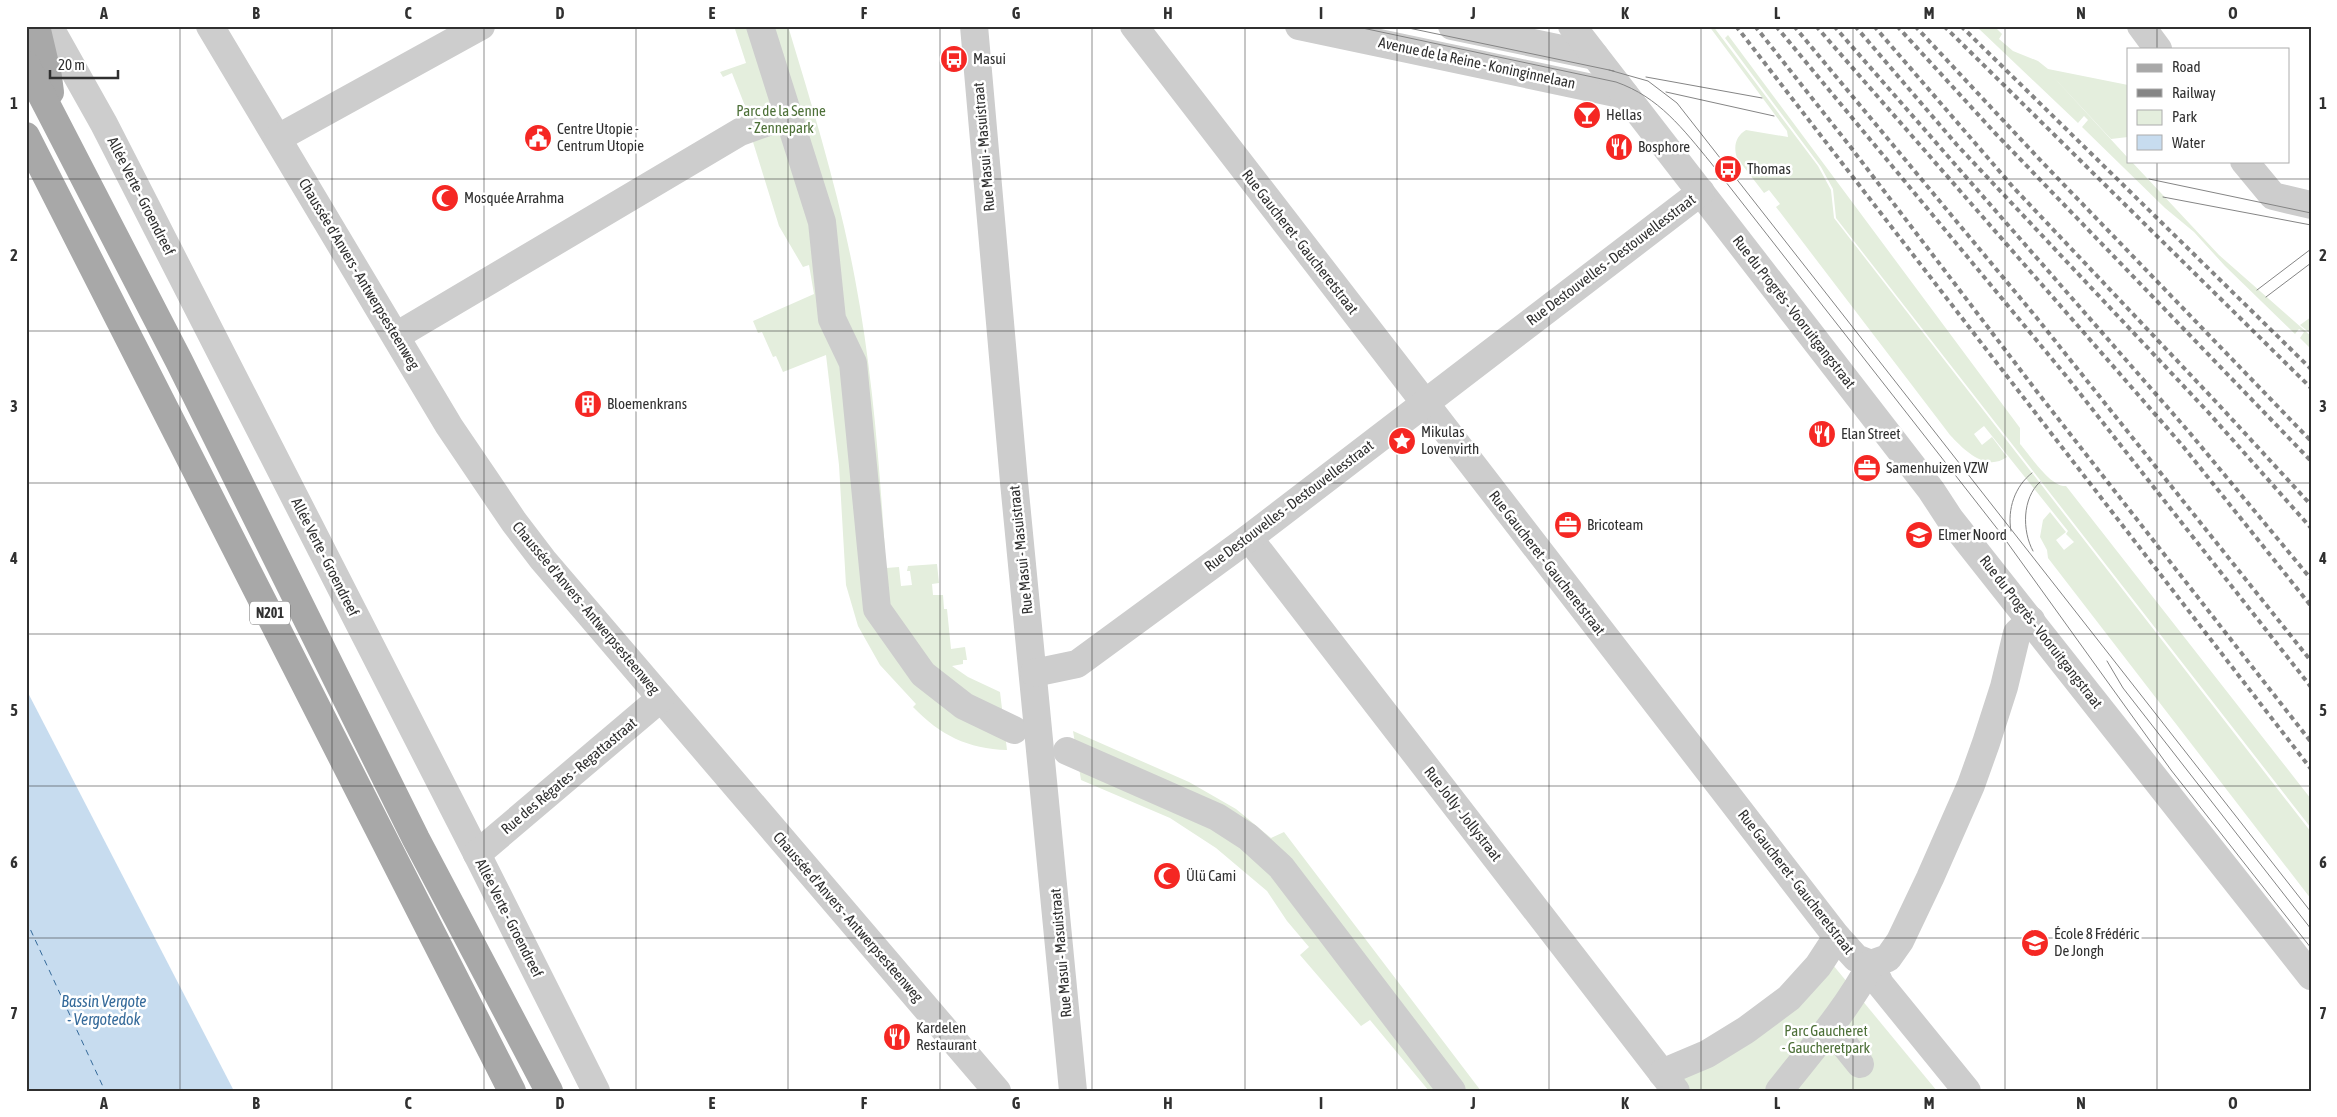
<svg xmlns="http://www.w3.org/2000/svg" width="2337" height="1117" font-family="'Asap Condensed',sans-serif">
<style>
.green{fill:#e4eedd}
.water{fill:#c7dcef}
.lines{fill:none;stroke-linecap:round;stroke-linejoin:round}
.ferry{stroke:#356a9a;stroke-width:1;stroke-dasharray:6 5;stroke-linecap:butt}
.minor{stroke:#cdcdcd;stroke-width:28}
.major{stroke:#a8a8a8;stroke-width:28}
.tram{stroke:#858585;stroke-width:1}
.rail{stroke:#858585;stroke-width:4;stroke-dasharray:5 4;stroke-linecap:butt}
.grid{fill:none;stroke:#303030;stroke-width:1;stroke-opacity:0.55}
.labels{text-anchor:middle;stroke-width:5;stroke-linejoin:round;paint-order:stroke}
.shield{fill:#fff;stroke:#6e6e6e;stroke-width:1}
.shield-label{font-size:14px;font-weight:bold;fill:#303030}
.poi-label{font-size:15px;fill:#303030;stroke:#fff;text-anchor:start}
.street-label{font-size:15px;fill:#303030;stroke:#fff}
.park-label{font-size:15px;fill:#4d7038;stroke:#fff}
.water-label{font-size:16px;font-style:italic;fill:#356a9a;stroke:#fff}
.neatline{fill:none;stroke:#303030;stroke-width:2}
.grid-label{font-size:16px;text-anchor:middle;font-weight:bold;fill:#303030}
</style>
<rect width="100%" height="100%" fill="#fff"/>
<!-- green -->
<g class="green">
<path d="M 734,26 L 788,26 C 813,109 839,193 855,279 C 873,374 880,471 886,568 L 899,567 L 901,586 L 912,585 L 910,571 L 907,571 L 908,566 L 937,564 L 939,583 L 932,584 L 933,595 L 943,595 L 944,609 L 947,609 L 951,649 L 965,647 L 967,660 L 963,660 L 963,664 L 952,666 L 968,677 L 1000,692 L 1007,750 C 968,749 940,735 913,707 L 916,704 L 880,665 L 858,626 L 846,585 L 839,465 L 826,355 L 783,372 L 776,356 L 773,357 L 762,332 L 758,333 L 753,321 L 814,294 L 809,265 L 803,267 L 779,226 L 744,113 L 747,111 L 732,73 L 723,77 L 720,72 L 746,63 Z"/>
<path d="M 1709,26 L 1713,26 L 1818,166 L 1831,190 L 1834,218 L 2311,832 L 2311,899 L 2048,558 L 2047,550 L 2040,537 L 2043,520 L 2050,512 L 2066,532 L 2056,540 L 2064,550 L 2074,542 L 2066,534 L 2068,531 L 1984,426 L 1974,434 L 1982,445 L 1992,437 L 2007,457 C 1986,472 1965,451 1950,435 L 1776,207 L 1780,204 L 1769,190 L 1764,193 L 1737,158 C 1733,146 1736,136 1746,130 L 1788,137 L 1787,131 Z"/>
<polygon points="1979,26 1994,26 2002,34 1999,39 2013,51 2038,61 2048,69 2128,85 2128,137 2111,139 2047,70 2128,158 2128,161 2131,161 2219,255 2311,336 2311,349 2300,338 2304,332 2299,329 2295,334 2225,266 2194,232 2165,208 2082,127 2088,120 2084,116 2078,123 1977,27"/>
<path d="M 1728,35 L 2020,428 L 2020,444 C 2030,455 2050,487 2066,486 L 2311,799 L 2311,828 L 1836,218 L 1833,189 L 1821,167 L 1725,38 Z"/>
<polygon points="2311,317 2311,334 2300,325"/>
<polygon points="1073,731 1189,782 1236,809 1271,838 1284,832 1481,1091 1429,1091 1370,1020 1361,1026 1300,955 1309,947 1287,921 1267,891 1216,848 1170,818 1081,780"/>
<polygon points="1833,965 1937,1091 1682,1091 1675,1081"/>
</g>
<!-- water -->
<polygon class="water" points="26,689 234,1091 26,1091"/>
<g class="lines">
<!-- ferry -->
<polyline class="ferry" points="26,920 105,1091"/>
<!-- minor -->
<g class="minor">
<polyline points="49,26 104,124 477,854 596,1091"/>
<polyline points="210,26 449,426 514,522 543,560 997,1091"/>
<polyline points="760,26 822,222 832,319 853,363 877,609 923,674 964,706 1014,730"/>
<polyline points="974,26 1014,482 1073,1091"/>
<polyline points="1134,26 1837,937 1856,958 1871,964 1880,984 1967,1091"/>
<polyline points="1299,26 1625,95"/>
<polyline points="1452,26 1595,56"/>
<polyline points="1572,26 1931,490 1950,519 2311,976"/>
<polyline points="2141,26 2158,49"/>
<polyline points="278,138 481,26"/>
<polyline points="2244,161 2273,196 2311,205"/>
<polyline points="396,336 740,132 788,115"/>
<polyline points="1249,538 1676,1091"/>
<polyline points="1034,673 1077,664 1249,538 1701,192"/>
<polyline points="1067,751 1217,817 1248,837 1281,867 1452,1091"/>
<polyline points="477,854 661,698"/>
<polyline points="1831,1028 1860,1064"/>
<polyline points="1662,1073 1707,1054 1746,1030 1789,998 1818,966 1837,937"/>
<path d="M 1779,1091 C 1812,1049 1846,1011 1871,964 L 1888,958 L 1900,941 L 1930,878 L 1971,785 L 1986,743 L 2004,687 L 2017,633 L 2031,620"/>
</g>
<!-- major -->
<g class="major">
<polyline points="36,26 48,77 50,92"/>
<polyline points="26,65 179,361 416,839 549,1091"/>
<polyline points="26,136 512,1091"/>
</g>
<!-- tram -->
<g class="tram">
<path d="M 1353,26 L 1616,82 C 1659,97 1683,129 1711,163 L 1999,531 L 2171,770 L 2311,948"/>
<polyline points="1399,26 1614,71"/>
<polyline points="1609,70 1648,81 1677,103 2311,912"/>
<polyline points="1646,77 1762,98"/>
<polyline points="1666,92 1774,116"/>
<polyline points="2149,179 2311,213"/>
<polyline points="2163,197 2311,225"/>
<polyline points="2257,290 2311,249"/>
<polyline points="2266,297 2311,263"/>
<path d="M 2011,531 C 2007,509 2015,486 2032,473"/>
<path d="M 2033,551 C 2022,531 2022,498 2040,482"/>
<polyline points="2107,661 2123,688 2311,929"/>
</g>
<!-- rail -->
<g class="rail">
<polyline points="1736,26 2311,769"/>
<polyline points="1755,26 1849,145 2038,393 2311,742"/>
<polyline points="1776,26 2067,377 2311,687"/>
<polyline points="1794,26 2036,317 2311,661"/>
<polyline points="1816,26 2182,445 2311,606"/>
<polyline points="1834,26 2189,432 2311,579"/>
<polyline points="1855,26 1957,145 2208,412 2311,528"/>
<polyline points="1874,26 2013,187 2218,404 2311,505"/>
<polyline points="1897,26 1995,133 2311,461"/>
<polyline points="1915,26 2042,162 2311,441"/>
<polyline points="1944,26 2311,388"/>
<polyline points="1961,26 2311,369"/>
</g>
</g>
<!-- grid -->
<path class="grid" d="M 180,26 L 180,1091M 332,26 L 332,1091M 484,26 L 484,1091M 636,26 L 636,1091M 788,26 L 788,1091M 940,26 L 940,1091M 1092,26 L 1092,1091M 1245,26 L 1245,1091M 1397,26 L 1397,1091M 1549,26 L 1549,1091M 1701,26 L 1701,1091M 1853,26 L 1853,1091M 2005,26 L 2005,1091M 2157,26 L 2157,49M 2157,161 L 2157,1091M 26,179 L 2311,179M 26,331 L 2311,331M 26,483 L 2311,483M 26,634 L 2311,634M 26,786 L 2311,786M 26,938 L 2311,938"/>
<!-- icons -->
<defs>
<g id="bus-disc" transform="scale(1.4375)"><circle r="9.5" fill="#f52723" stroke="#fff"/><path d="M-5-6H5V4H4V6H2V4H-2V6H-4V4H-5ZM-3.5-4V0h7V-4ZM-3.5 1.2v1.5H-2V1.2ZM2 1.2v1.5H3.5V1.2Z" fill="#fff"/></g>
<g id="bar-disc" transform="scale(1.4375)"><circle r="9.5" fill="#f52723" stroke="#fff"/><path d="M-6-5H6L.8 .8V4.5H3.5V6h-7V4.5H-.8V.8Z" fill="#fff"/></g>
<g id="civic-disc" transform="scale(1.4375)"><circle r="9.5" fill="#f52723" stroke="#fff"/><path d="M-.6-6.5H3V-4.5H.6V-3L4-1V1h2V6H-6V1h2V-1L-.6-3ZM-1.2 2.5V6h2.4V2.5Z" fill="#fff"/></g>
<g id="restaurant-disc" transform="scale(1.4375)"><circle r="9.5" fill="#f52723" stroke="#fff"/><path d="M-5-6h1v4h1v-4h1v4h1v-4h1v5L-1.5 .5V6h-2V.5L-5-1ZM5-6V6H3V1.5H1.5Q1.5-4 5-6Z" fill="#fff"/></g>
<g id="mosque-disc" transform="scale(1.4375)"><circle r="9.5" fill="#f52723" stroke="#fff"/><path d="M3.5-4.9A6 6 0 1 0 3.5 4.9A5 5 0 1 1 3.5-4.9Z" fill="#fff"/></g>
<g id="building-disc" transform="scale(1.4375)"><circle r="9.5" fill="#f52723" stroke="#fff"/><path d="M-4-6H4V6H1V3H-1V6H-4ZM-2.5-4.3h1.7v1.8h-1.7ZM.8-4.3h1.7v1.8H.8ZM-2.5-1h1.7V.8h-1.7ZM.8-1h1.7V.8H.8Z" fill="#fff"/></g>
<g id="sight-disc" transform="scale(1.4375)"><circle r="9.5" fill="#f52723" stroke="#fff"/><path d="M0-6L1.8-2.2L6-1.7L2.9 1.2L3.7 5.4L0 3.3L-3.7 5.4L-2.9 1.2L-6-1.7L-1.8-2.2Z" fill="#fff"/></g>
<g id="office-disc" transform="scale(1.4375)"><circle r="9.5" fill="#f52723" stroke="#fff"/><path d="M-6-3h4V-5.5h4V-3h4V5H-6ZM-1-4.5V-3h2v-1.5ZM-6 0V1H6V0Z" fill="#fff"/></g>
<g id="school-disc" transform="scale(1.4375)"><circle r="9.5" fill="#f52723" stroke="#fff"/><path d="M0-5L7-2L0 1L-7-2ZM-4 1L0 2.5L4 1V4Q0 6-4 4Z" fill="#fff"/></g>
</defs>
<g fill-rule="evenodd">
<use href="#bus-disc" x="954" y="59"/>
<use href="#bar-disc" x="1587" y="115"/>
<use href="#civic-disc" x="538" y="138"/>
<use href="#restaurant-disc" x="1619" y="147"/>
<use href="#bus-disc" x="1728" y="169"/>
<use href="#mosque-disc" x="445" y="198"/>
<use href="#building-disc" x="588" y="404"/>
<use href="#restaurant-disc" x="1822" y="434"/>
<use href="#sight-disc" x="1402" y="441"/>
<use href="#office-disc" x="1867" y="468"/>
<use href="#office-disc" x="1568" y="525"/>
<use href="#school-disc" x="1919" y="535"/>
<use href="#mosque-disc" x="1167" y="876"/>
<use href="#school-disc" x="2035" y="943"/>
<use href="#restaurant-disc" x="897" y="1037"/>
</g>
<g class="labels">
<!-- shield labels -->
<rect class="shield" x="250" y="601.5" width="40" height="23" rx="4"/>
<g class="shield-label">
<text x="270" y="618">N201</text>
</g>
<!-- poi labels -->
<g class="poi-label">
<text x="973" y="64">Masui</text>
<text x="1606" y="120">Hellas</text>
<text x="557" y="134">Centre Utopie -<tspan x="557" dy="17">Centrum Utopie</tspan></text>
<text x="1638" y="152">Bosphore</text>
<text x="1747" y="174">Thomas</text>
<text x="464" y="203">Mosquée Arrahma</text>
<text x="607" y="409">Bloemenkrans</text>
<text x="1421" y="437">Mikulas<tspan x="1421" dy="17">Lovenvirth</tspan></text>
<text x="1841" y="439">Elan Street</text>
<text x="1886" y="473">Samenhuizen VZW</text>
<text x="1587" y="530">Bricoteam</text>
<text x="1938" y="540">Elmer Noord</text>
<text x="1186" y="881">Ülü Cami</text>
<text x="2054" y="939">École 8 Frédéric<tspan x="2054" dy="17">De Jongh</tspan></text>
<text x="916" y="1033">Kardelen<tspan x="916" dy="17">Restaurant</tspan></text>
</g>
<!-- street labels -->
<g class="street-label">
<text transform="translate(1477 63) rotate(12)" y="5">Avenue de la Reine - Koninginnelaan</text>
<text transform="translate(984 147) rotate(-95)" y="5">Rue Masui - Masuistraat</text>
<text transform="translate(141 196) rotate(63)" y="5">Allée Verte - Groendreef</text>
<text transform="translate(1300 242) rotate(52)" y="5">Rue Gaucheret - Gaucheretstraat</text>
<text transform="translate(1611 260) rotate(-37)" y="5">Rue Destouvelles - Destouvellesstraat</text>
<text transform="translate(359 274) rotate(59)" y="5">Chaussée d'Anvers - Antwerpsesteenweg</text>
<text transform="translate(1794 312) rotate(52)" y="5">Rue du Progrès - Vooruitgangstraat</text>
<text transform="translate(1289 506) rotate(-37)" y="5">Rue Destouvelles - Destouvellesstraat</text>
<text transform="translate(1021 550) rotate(-96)" y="5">Rue Masui - Masuistraat</text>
<text transform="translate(325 557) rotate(63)" y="5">Allée Verte - Groendreef</text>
<text transform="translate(1547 563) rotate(52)" y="5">Rue Gaucheret - Gaucheretstraat</text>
<text transform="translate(586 608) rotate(50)" y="5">Chaussée d'Anvers - Antwerpsesteenweg</text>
<text transform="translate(2041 632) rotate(52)" y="5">Rue du Progrès - Vooruitgangstraat</text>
<text transform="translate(569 776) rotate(-40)" y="5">Rue des Régates - Regattastraat</text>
<text transform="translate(1463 814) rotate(52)" y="5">Rue Jolly - Jollystraat</text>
<text transform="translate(1796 882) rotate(52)" y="5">Rue Gaucheret - Gaucheretstraat</text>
<text transform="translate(848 917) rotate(49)" y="5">Chaussée d'Anvers - Antwerpsesteenweg</text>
<text transform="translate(509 918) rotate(63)" y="5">Allée Verte - Groendreef</text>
<text transform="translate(1061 953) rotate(-95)" y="5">Rue Masui - Masuistraat</text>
</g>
<!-- park labels -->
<g class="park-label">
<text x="781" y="116">Parc de la Senne<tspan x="781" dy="17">- Zennepark</tspan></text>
<text x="1826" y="1036">Parc Gaucheret<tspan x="1826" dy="17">- Gaucheretpark</tspan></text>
</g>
<!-- water labels -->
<g class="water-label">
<text x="104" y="1007">Bassin Vergote<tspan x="104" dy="18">- Vergotedok</tspan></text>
</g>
</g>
<!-- border -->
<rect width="2337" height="1117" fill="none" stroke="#ffffff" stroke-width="55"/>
<!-- legend -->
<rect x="2127" y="48" width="162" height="115" fill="#ffffff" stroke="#acacac"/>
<rect x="2137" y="64" width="25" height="8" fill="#a8a8a8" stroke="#acacac"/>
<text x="2172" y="72" font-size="15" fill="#303030">Road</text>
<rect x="2137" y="89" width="25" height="8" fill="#858585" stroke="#acacac"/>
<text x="2172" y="98" font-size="15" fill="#303030">Railway</text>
<rect x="2137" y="110" width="25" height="15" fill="#e4eedd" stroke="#acacac"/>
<text x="2172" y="122" font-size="15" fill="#303030">Park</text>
<rect x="2137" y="135" width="25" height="15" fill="#c7dcef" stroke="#acacac"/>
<text x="2172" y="148" font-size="15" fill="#303030">Water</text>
<!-- scale -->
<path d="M50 70v8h68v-8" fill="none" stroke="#303030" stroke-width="2.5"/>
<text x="58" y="70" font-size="15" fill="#303030" stroke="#ffffff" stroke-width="4" paint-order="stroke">20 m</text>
<rect x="28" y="28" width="2282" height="1062" class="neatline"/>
<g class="grid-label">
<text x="104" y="19">A</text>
<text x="256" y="19">B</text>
<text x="408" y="19">C</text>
<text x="560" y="19">D</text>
<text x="712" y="19">E</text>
<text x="864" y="19">F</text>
<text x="1016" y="19">G</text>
<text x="1168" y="19">H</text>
<text x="1321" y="19">I</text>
<text x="1473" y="19">J</text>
<text x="1625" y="19">K</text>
<text x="1777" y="19">L</text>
<text x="1929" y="19">M</text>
<text x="2081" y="19">N</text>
<text x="2233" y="19">O</text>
<text x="14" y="109">1</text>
<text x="2323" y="109">1</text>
<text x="14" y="261">2</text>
<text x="2323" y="261">2</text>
<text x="14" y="412">3</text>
<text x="2323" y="412">3</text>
<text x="14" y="564">4</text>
<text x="2323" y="564">4</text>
<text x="14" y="716">5</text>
<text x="2323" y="716">5</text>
<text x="14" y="868">6</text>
<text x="2323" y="868">6</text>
<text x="14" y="1019">7</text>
<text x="2323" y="1019">7</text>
<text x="104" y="1109">A</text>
<text x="256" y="1109">B</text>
<text x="408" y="1109">C</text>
<text x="560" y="1109">D</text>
<text x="712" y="1109">E</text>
<text x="864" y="1109">F</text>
<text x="1016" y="1109">G</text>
<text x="1168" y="1109">H</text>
<text x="1321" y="1109">I</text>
<text x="1473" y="1109">J</text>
<text x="1625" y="1109">K</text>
<text x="1777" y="1109">L</text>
<text x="1929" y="1109">M</text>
<text x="2081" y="1109">N</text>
<text x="2233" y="1109">O</text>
</g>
</svg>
